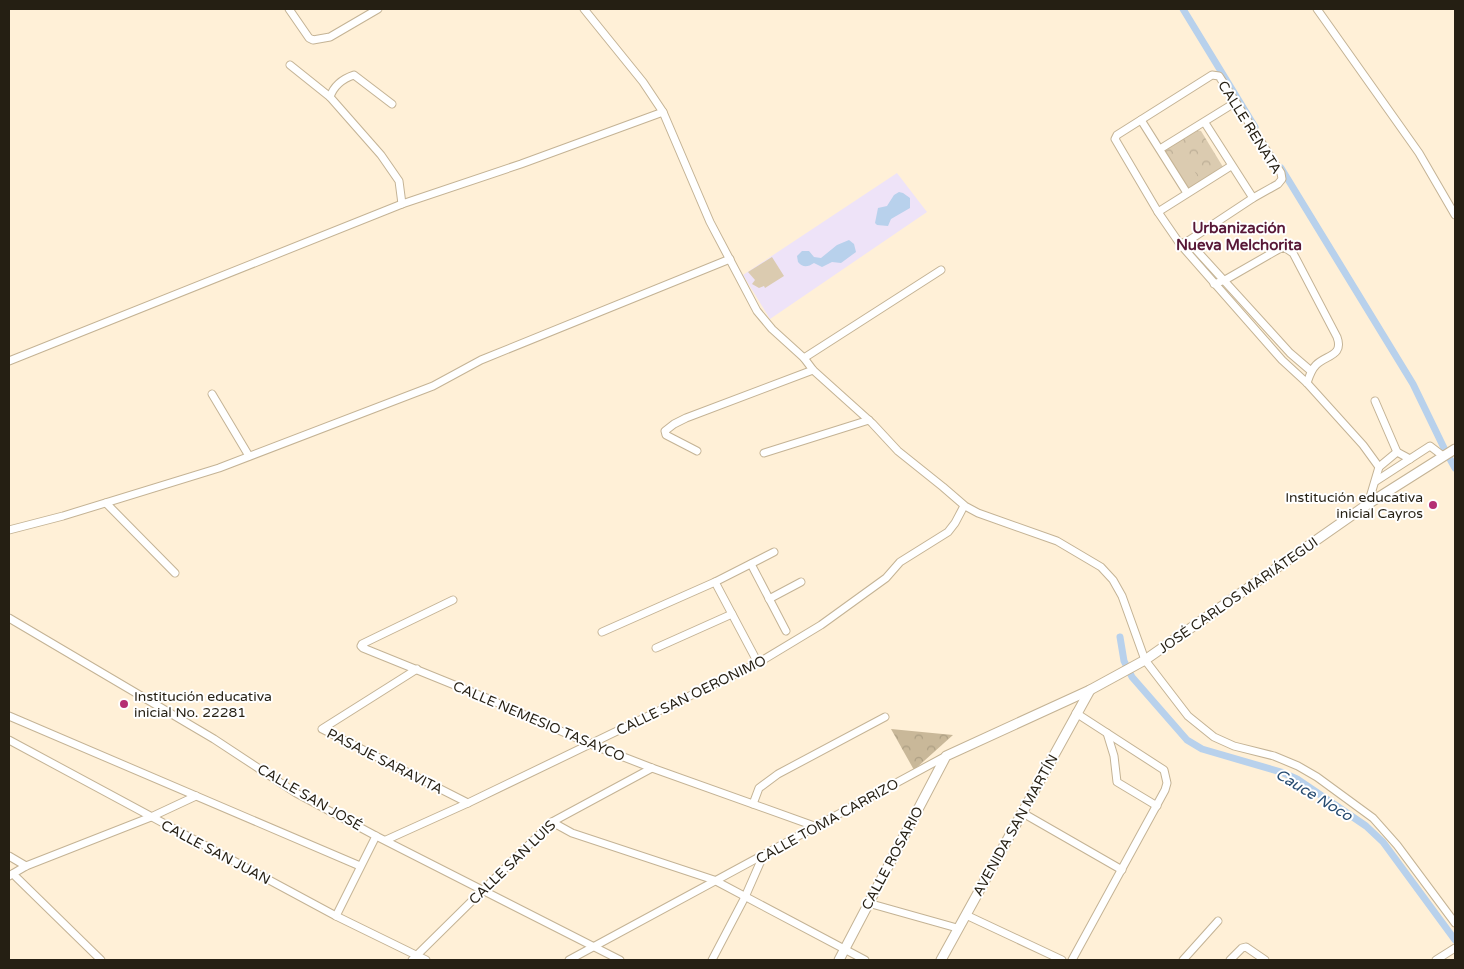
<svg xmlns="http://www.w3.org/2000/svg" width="1464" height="969" font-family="'Varela Round',sans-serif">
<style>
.commercial{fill:#eee3f8}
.forest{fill:url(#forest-crowns)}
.park{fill:url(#park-crowns)}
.garden{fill:#dbcbb0}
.water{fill:#b8d1ec}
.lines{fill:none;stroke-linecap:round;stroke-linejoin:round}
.canal{stroke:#b8d1ec;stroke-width:7}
.minor-casing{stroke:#c4b395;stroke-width:9}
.major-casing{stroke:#c4b395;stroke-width:11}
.minor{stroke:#fff;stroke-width:7}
.major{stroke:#fff;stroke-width:9}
.poi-dot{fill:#b52f74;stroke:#fff;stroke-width:2}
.labels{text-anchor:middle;stroke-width:4;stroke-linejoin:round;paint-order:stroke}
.street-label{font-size:14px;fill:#251f13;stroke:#fff}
.poi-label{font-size:14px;fill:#251f13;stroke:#fff;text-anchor:end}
.neighbourhood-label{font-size:15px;font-weight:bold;fill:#581837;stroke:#fff}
.water-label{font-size:15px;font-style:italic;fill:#274c71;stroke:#fff}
</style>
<defs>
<pattern id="forest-crowns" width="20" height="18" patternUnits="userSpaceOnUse" patternTransform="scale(1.25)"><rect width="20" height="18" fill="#c9b899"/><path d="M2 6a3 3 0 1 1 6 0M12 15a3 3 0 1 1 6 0" fill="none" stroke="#ac9e83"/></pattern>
<pattern id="park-crowns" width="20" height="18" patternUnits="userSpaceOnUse" patternTransform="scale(1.25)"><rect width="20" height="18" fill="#dbcbb0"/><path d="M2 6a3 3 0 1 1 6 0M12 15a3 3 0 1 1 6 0" fill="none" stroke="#bcae96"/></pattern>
</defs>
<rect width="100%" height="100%" fill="#fff0d7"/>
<!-- commercial -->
<polygon class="commercial" points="897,173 927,212 770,319 743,275"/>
<!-- forest -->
<polygon class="forest" points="891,729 953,735 914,770"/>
<!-- park -->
<polygon class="park" points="1197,130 1201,131 1223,167 1223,170 1186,193 1161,153"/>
<!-- garden -->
<g class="garden">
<polygon points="1181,149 1198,177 1183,186 1166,158"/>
<polygon points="772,257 784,276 765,288 764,286 759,288 752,284 755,280 748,272"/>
</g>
<!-- water -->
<g class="water">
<polygon points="899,192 903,193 910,198 910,208 891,219 888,226 877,225 875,223 878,208 887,206 894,195"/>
<path d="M 849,240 L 854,244 L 856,252 L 841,263 L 832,262 L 822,267 L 814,263 C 808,267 803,268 798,262 L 797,256 L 802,251 L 809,251 L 814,257 L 821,258 L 837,245 Z"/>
</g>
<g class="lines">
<!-- canal -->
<g class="canal">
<polyline points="1183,9 1255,127"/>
<polyline points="1281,168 1413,384 1444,448"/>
<polyline points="1450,459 1455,468"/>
<polyline points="1120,637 1124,661 1132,677 1187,740 1202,749 1281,772 1297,779 1366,826 1383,842 1455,940"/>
</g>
<!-- minor casing -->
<g class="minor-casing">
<g id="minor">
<polyline points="289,9 309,38 313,40 330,37 378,9"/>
<polyline points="584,9 643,82 663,112 710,222 757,311 772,329 804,358 813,370 872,423 898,451 943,487 965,506 978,513 1057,541 1101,567 1113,580 1122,596 1145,660 1188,716 1214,737 1234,746 1274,756 1298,766 1317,777 1373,818 1397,845 1455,923"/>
<polyline points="1317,9 1419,153 1455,215"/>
<polyline points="290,65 330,97"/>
<path d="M 392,104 L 354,75 C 342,79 334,85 330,97 L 381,155 L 399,181 L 402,204"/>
<polyline points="1141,120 1187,193"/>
<polyline points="1205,123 1253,198"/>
<polyline points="1160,149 1236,102"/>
<polyline points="1158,212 1231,166"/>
<polyline points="1188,241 1290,353 1311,371"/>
<polyline points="1180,244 1188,241 1253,198 1278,184 1282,179 1281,173 1219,76 1212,75 1117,135 1115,139 1158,212 1180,244 1282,360 1307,383 1363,445 1379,467 1368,504"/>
<path d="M 1214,284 L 1225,280 L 1279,249 L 1284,247 L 1293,253 L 1337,337 C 1344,356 1326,355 1316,365 C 1311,370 1309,377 1307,383"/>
<polyline points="804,358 941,270"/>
<polyline points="9,361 402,204 521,164 663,112"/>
<polyline points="212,394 249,456"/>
<polyline points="1375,401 1397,452 1410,459"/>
<polyline points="697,451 666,435 665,431 674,424 686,418 813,370"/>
<polyline points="764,453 869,420"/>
<polyline points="1379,467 1397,452"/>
<polyline points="1376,481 1430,446 1443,456"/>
<polyline points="106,503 175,573"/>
<polyline points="9,530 63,516 219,468 433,386 481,360 730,259"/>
<polyline points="751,564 786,631"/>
<polyline points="715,582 758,663"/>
<polyline points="769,599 801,582"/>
<polyline points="453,600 362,644 361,646 363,648 489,699 590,744 652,768 817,827"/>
<polyline points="9,618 214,739 296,793 376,836 620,960"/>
<polyline points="602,632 715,582 774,552"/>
<polyline points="656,648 732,614"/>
<polyline points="417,669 322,729 468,803"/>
<polyline points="9,716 360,866"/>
<polyline points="1107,733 1114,756 1117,782 1157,806"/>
<polyline points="9,740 336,916 426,960"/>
<polyline points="753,804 759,788 778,774 885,717"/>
<polyline points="1021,812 1122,870"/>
<polyline points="552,822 572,833 714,880 865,960"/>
<polyline points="386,840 468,803 758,663 821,625 886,578 900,562 948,532 955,523 964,506"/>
<polyline points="9,856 26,866"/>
<polyline points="13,874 101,960"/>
<polyline points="9,876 26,866 151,817 196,796"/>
<polyline points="868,903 957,928"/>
<polyline points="966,915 1062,960"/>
<polyline points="336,916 376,836"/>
<polyline points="412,960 552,822 652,768"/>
<polyline points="569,960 946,756"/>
<polyline points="712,960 745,897 763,856"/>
<polyline points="1072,960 1165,790 1167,783 1164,770 1076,713"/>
<polyline points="1183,960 1218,921"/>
<polyline points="1230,960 1242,948 1246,947 1265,960"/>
<polyline points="1436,960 1455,948"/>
</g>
</g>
<!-- major casing -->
<g class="major-casing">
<g id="major">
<polyline points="839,960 946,756 1090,690 1145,660 1368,504 1455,449"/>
<polyline points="941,960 1090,690"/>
</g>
</g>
<!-- minor -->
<use href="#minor" class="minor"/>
<!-- major -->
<use href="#major" class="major"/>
</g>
<!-- markers -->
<g class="poi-dot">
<circle cx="1433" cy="505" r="5"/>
<circle cx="124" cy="704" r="5"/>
</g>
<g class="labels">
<!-- street labels -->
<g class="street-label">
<text transform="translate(1250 127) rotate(58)" y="5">CALLE RENATA</text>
<text transform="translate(1238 595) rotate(-35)" y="5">JOSÉ CARLOS MARIÁTEGUI</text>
<text transform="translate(691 695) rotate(-26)" y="5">CALLE SAN OERONIMO</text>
<text transform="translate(539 721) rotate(23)" y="5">CALLE NEMESIO TASAYCO</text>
<text transform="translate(385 761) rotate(27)" y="5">PASAJE SARAVITA</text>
<text transform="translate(310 797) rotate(30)" y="5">CALLE SAN JOSÉ</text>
<text transform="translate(827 821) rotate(-29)" y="5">CALLE TOMA CARRIZO</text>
<text transform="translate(1015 825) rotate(-61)" y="5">AVENIDA SAN MARTÍN</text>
<text transform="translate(216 852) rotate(28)" y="5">CALLE SAN JUAN</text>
<text transform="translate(892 858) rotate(-62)" y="5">CALLE ROSARIO</text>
<text transform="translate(512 862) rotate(-44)" y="5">CALLE SAN LUIS</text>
</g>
<!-- poi labels -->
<g class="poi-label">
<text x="1423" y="502">Institución educativa<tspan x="1423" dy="16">inicial Cayros</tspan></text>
<text x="134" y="701" text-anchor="start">Institución educativa<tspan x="134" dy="16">inicial No. 22281</tspan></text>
</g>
<!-- neighbourhood labels -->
<g class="neighbourhood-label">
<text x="1239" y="233">Urbanización<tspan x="1239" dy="17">Nueva Melchorita</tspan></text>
</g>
<!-- water labels -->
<g class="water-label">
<text transform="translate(1314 795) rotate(31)" y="5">Cauce Noco</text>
</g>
</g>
<!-- border -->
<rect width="1464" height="969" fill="none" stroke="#251f13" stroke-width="20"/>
</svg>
